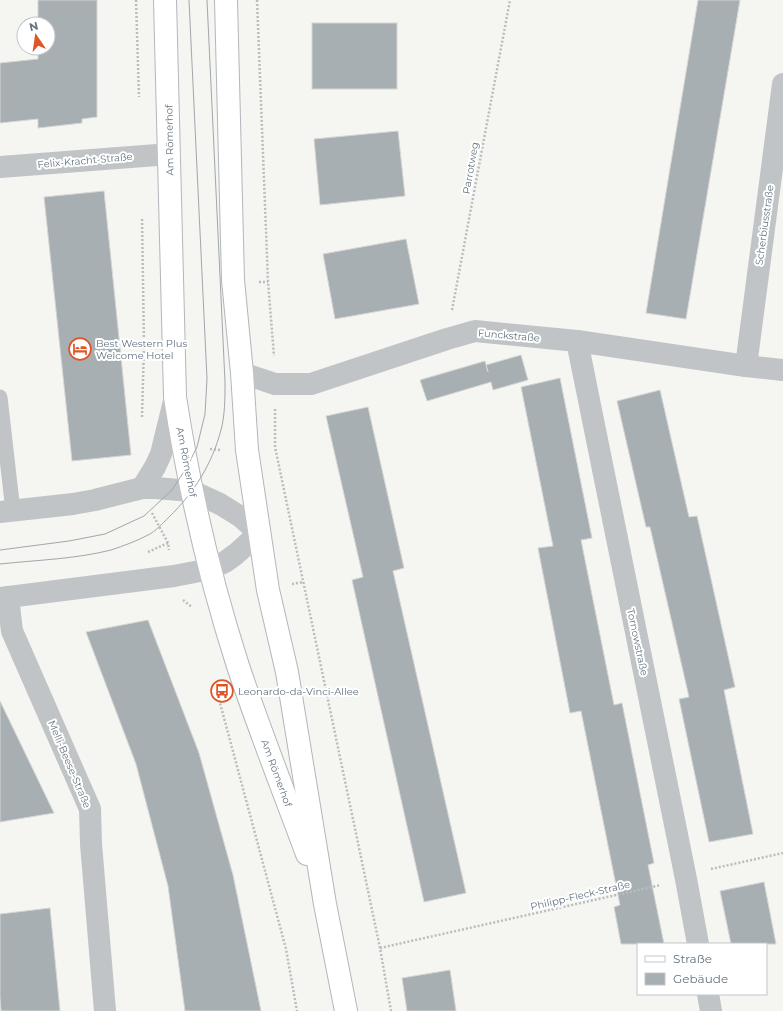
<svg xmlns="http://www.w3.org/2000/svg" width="783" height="1011" font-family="Montserrat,sans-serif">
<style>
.building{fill:#a7afb3;stroke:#d6d6d4}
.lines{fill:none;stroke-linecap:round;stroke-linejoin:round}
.secondary-casing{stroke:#b2b7bb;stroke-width:24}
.path{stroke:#babcbe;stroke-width:2.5;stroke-dasharray:2 2;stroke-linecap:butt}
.service{stroke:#c0c4c7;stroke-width:15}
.minor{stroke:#c0c4c7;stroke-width:22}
.secondary{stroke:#fff;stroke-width:22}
.tram{stroke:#a1a7ac;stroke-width:1}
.labels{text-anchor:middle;stroke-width:4;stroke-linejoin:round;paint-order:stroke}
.street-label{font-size:10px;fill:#647481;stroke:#fff}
.poi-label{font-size:10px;fill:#647481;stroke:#fff;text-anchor:start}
</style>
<rect width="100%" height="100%" fill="#f5f5f1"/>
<!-- building -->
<g class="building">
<polygon points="38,0 97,0 97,117 82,119 82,123 38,128 38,119 0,123 0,63 38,59 38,48 48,48 48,24 38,24"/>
<polygon points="698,0 740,0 686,319 646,313"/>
<rect x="312" y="23" width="85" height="66"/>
<polygon points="398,131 405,196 320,205 314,139"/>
<polygon points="104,191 131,455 72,461 44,197"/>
<polygon points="406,239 419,304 335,319 323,254"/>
<polygon points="521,355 528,380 493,390 491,382 427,401 420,380 485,361 488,372 486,365"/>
<polygon points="560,378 592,538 581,540 614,705 622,703 654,863 648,865 664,944 621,944 614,907 620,905 581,711 570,713 538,548 553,546 521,387"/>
<polygon points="660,390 689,517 697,516 735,687 724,690 753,834 709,842 679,699 689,697 650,527 646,527 617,401"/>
<polygon points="368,407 404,568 393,571 466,893 424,902 352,580 363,577 326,416"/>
<polygon points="148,620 199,753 233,875 261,1011 185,1011 168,886 136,764 86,632"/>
<polygon points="0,701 54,813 0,822"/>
<polygon points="764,882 776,944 731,944 720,891"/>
<polygon points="50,908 60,1011 1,1011 0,997 0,914"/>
<polygon points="450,970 456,1011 407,1011 402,978"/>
</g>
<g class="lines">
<!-- secondary casing -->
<g class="secondary-casing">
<g id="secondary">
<path d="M 165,0 L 175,397 C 189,488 210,579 238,666 C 259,729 284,792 307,854"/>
<polyline points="226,0 233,280 242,373 247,450 268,590 287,672 325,904 346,1011"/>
</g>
</g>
<!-- path -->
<g class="path">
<polyline points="136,0 139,97"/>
<polyline points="257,0 268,282 274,356"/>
<polyline points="259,282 268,282"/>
<polyline points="452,310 510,0"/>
<polyline points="275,409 275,447 380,948 391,1011"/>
<polyline points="142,417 144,344 142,218"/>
<polyline points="210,449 220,450"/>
<polyline points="152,513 168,543 169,550"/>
<polyline points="148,552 168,543"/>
<polyline points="292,584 304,582"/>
<polyline points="183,600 192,607"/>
<polyline points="216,688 286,949 297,1011"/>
<polyline points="711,869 783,853"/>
<polyline points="380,948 661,885"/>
</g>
<!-- service -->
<polyline class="service" points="0,397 13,511"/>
<!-- minor -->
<g class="minor">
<polyline points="0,167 170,154"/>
<polyline points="577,341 686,879 698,944"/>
<polyline points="746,366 783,84"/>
<polyline points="242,373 275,384 311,384 447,339 475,331 577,341 746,366 783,370"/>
<polyline points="142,488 155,467 161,454 175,397"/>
<polyline points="0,512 73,504 95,500 142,488 155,488 192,491 220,504 241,517 259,533 236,554 225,562 210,569 174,576 0,598"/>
<polyline points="8,597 12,631 90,809 91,844 105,1011"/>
<polyline points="708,994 711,1011"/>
</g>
<!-- secondary -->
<use href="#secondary" class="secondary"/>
<!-- tram -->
<g class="tram">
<polyline points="0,550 69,541 105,534 144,516 172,490 187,467 197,447 205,414 207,379 189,0"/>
<path d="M 0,564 C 37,560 76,559 111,550 C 123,546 137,541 148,535 C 156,531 162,524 169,517 C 194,493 212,464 221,430 C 225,415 225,398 225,382 L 207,0"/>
</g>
</g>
<!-- icons -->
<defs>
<g id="hotel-ring" transform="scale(1.15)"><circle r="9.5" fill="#fff" stroke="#de5628" stroke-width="1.5"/><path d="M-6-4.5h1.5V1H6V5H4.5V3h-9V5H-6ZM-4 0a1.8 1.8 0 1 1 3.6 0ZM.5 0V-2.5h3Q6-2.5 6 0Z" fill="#de5628"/></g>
<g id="bus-ring" transform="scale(1.15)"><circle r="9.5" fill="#fff" stroke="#de5628" stroke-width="1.5"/><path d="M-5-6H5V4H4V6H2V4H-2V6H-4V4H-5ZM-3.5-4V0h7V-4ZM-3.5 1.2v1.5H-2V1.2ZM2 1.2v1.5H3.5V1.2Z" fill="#de5628"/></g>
</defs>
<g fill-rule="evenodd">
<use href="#hotel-ring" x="80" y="349"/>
<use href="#bus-ring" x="222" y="691"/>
</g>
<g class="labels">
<!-- street labels -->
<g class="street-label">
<text transform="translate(169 140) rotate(-91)" y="4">Am Römerhof</text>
<text transform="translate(85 160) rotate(-5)" y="4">Felix-Kracht-Straße</text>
<text transform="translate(470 168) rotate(-80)" y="4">Parrotweg</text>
<text transform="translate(764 225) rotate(-82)" y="4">Scherbiusstraße</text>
<text transform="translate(509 335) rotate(5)" y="4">Funckstraße</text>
<text transform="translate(187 462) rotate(79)" y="4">Am Römerhof</text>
<text transform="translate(638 642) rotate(78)" y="4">Tornowstraße</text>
<text transform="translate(70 764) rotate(67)" y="4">Melli-Beese-Straße</text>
<text transform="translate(277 773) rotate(70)" y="4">Am Römerhof</text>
<text transform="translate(580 895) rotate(-13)" y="4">Philipp-Fleck-Straße</text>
</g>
<!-- poi labels -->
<g class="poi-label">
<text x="96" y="347">Best Western Plus<tspan x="96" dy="12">Welcome Hotel</tspan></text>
<text x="238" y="695">Leonardo-da-Vinci-Allee</text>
</g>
</g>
<!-- legend -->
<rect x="637" y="943" width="130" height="52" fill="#ffffff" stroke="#c1c7cd"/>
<rect x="645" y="956" width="20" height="6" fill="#ffffff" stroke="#c1c7cd"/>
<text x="673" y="963" font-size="12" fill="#647481">Straße</text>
<rect x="645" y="973" width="20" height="12" fill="#a7afb3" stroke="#c1c7cd"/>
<text x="673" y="983" font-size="12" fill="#647481">Gebäude</text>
<!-- north arrow -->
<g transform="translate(36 36) rotate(347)"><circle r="19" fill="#ffffff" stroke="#c1c7cd"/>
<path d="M0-3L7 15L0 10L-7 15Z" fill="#de5628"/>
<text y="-6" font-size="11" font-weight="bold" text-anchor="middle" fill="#647481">N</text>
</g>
</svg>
